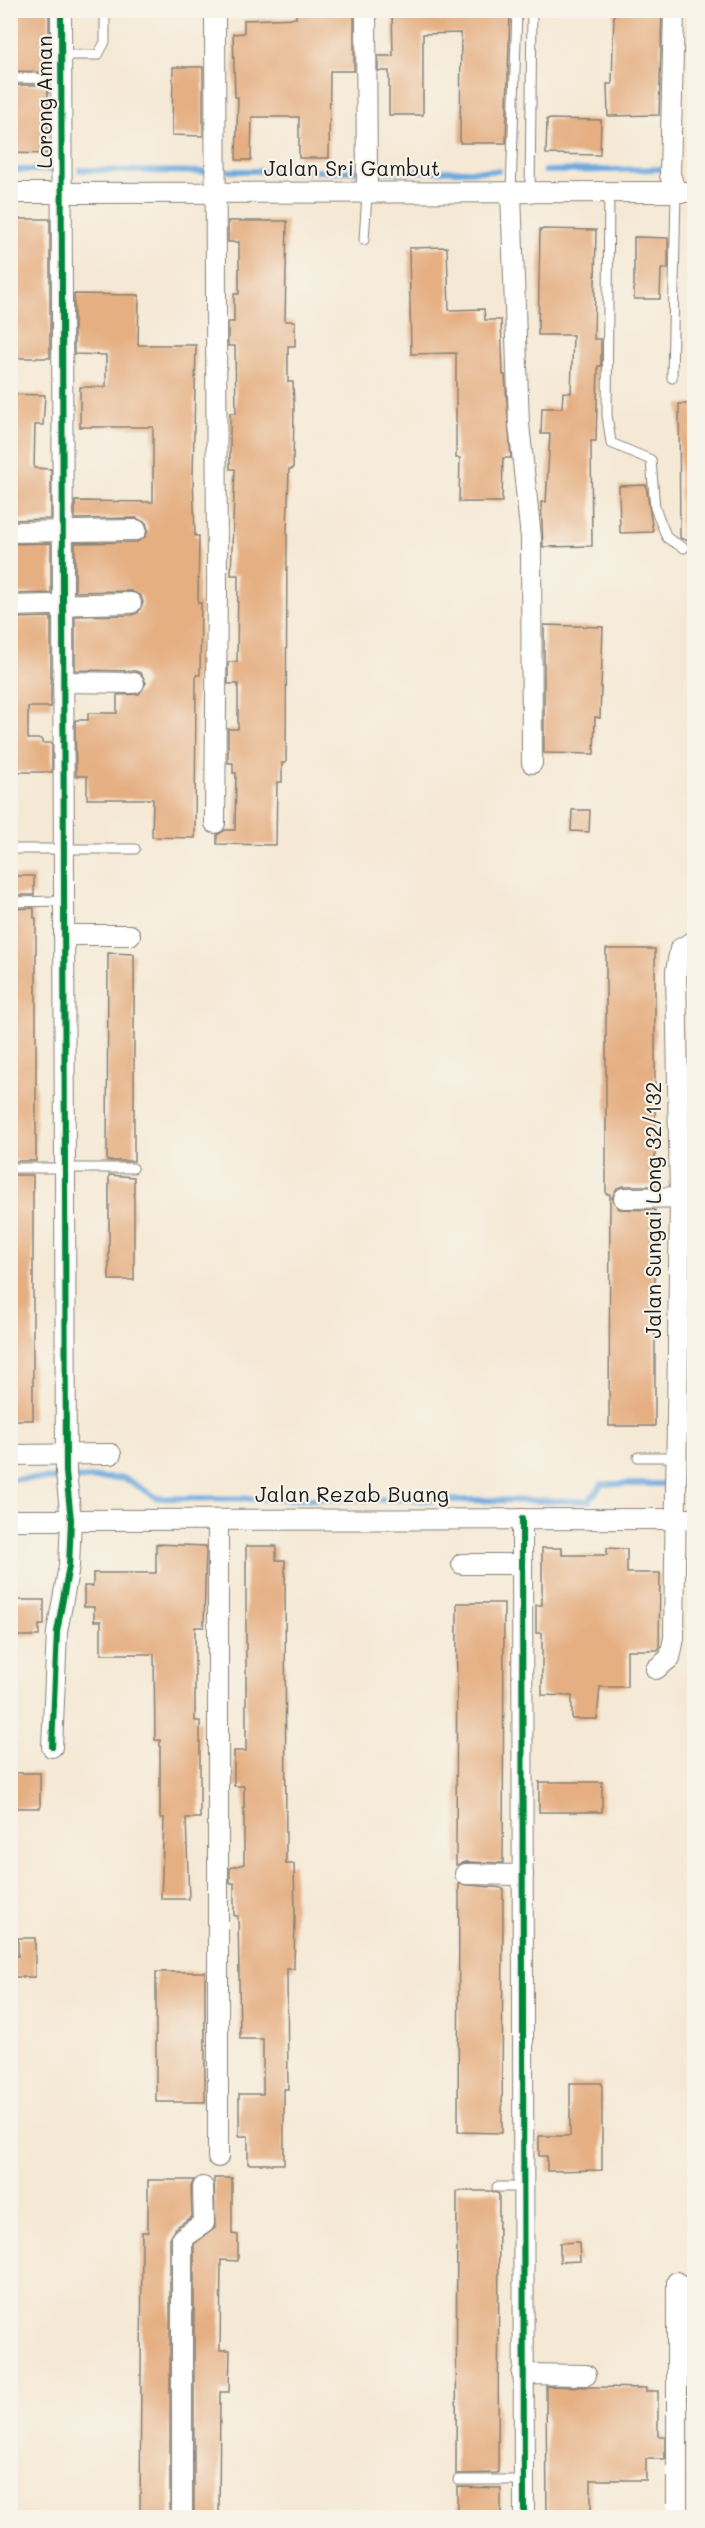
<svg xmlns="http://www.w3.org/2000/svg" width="705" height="2528" font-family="Mali,sans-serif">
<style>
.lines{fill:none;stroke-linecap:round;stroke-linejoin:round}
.stream{stroke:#6ca9de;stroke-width:6}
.building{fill:#e5af82}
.service-casing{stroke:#888278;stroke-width:11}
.minor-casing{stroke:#888278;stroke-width:22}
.service{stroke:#fff;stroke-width:9}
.minor{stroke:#fff;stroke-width:20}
.cycleway-casing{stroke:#f7f3e8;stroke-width:10}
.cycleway{stroke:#00873e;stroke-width:6}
.labels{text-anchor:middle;stroke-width:4.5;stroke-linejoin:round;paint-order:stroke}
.street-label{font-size:21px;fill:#1c1c1c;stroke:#f7f3e8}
</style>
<rect width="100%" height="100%" fill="#f7f3e8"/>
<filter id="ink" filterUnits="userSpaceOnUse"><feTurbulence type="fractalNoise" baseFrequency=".0167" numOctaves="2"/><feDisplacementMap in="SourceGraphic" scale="12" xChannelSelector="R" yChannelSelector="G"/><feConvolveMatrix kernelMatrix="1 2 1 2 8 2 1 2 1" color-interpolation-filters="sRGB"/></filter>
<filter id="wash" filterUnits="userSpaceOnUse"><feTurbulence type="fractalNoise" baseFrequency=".008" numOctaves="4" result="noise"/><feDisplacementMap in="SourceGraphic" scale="24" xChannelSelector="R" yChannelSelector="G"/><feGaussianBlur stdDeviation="1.35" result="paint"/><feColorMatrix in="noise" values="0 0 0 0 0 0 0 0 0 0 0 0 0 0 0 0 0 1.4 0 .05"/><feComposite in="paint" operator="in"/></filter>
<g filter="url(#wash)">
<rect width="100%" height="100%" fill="#f5e9d5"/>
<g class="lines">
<!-- stream -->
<g class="stream">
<polyline points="10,170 57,170"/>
<polyline points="80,170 207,172"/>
<polyline points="690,170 694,170"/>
<polyline points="229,171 356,171"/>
<polyline points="379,171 498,171"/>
<polyline points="545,171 663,169"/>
<polyline points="10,1479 124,1478 158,1498 588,1501 602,1484 694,1484"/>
</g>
</g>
<g id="blocks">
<!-- building -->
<g class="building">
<polygon points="10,10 49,10 49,72 10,71"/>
<polygon points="296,10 354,10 354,71 330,71 329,158 299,158 299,117 252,117 251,160 236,160 238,97 235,97 233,34 244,33 244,20 296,18"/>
<polygon points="392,10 510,10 506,143 460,143 461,33 423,34 423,115 389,115 389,71 378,71 378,56 393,56"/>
<polygon points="614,10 662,10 659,115 608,116 607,84 612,84"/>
<polygon points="173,67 203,67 203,136 172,135"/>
<polygon points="10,85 48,85 47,154 10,153"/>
<polygon points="547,119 601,120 600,155 546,154"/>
<rect x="10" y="219" width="40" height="139"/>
<polygon points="228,221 287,221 285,321 295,321 295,346 288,346 288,382 293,382 294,406 293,469 289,469 287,533 286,763 282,763 282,782 277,782 276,845 217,844 217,835 225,830 235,830 236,773 233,773 233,763 228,763 228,729 238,729 238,684 228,684 228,662 237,662 238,575 231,575 235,469 230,469 230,413 236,413 235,346 228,346 228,322 234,322 234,294 239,294 239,242 228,242"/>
<polygon points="540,229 596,230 594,339 601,339 601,366 598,366 596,441 591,441 592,546 543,547 541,502 546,502 550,434 541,434 542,408 562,408 563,392 571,393 573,335 538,335"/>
<polygon points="634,237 668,238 668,269 661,269 660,299 634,299"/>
<polygon points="447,247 449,310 484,309 485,320 501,320 503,375 505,375 511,458 503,458 502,502 459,502 460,458 456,458 456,353 411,354 409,248"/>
<polygon points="74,294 139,295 138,345 196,345 193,476 195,536 199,536 198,603 201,603 200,675 196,675 195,838 152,837 153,799 87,799 87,776 76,776 75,720 88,720 88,713 117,713 117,695 139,694 146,683 141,673 135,671 75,670 75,616 132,615 138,613 143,603 141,596 131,591 75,592 75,543 137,542 146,536 148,530 146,523 136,518 75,519 75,501 153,502 153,427 80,427 80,387 106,387 106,355 74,354"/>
<polygon points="10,394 45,395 43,425 35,425 34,468 51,469 51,519 10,520"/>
<polygon points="679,404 694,404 694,543 680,538"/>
<polygon points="646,485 653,532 620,533 619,486"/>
<polygon points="51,543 51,593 10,594 10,544"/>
<polygon points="51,617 51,707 28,707 28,739 42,739 42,743 52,743 52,772 10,772 10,618"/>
<polygon points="544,625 603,627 600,718 595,717 594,754 544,753"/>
<polygon points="572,810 590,810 589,832 571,831"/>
<rect x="10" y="876" width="24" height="19"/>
<polygon points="34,908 34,918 36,918 36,1161 10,1161 10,909"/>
<polygon points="606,949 655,949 655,1186 623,1186 617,1188 612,1198 619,1209 655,1210 655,1426 609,1426 610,1194 606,1194"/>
<polygon points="108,953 134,954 134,1161 107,1161"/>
<rect x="10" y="1175" width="23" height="245"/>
<polygon points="109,1175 134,1177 134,1280 109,1280"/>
<polygon points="156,1544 206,1546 204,1627 195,1627 195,1721 200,1721 200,1818 186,1818 189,1899 161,1899 164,1818 160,1818 160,1740 155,1740 154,1654 101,1654 101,1621 94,1621 94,1607 84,1607 84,1586 93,1586 93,1573 156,1573"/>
<polygon points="246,1546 276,1546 276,1560 285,1560 286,1864 294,1864 295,1916 294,1969 287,1969 288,2089 284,2089 284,2164 248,2164 248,2136 239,2136 239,2094 263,2094 263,2039 240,2039 238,1916 234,1916 234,1883 230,1883 230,1868 244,1864 244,1786 234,1786 234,1751 246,1751"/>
<polygon points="542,1548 562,1548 562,1555 607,1555 607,1548 627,1549 627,1573 660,1573 659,1650 627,1650 627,1687 600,1687 597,1719 572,1719 572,1696 542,1695 542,1633 536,1633 536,1605 542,1605"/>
<polygon points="10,1600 44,1600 44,1625 39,1625 39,1636 10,1636"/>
<polygon points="457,1603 504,1603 503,1863 465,1862 456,1865"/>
<rect x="10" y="1773" width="30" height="35"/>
<rect x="539" y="1782" width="63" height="30"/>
<polygon points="459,1884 503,1888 502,2133 458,2132"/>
<polygon points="18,1938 35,1938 35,1977 10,1977 10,1956 18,1956"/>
<rect x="156" y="1972" width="49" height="130"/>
<polygon points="570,2083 602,2083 602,2170 547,2171 547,2156 539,2156 539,2136 570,2136"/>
<polygon points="214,2178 232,2178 232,2234 238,2235 238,2261 221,2260 220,2350 230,2350 229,2392 220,2392 219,2517 194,2517 194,2244 215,2228"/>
<polygon points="148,2180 194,2180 191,2187 192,2217 175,2228 170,2238 170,2517 140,2517 142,2232 148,2232"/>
<polygon points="457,2191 492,2191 499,2194 498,2473 456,2474"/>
<polygon points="579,2242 580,2261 560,2262 560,2243"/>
<polygon points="546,2386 646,2388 646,2391 658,2391 658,2436 665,2436 665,2459 646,2459 646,2480 591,2480 591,2517 547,2517"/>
<polygon points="457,2487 501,2488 501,2517 457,2517"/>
</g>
</g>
</g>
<g filter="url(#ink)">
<use href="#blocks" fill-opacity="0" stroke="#888278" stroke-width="1.5"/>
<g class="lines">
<!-- service casing -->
<g class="service-casing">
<g id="service">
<polyline points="63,55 98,55 105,42 105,10"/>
<polyline points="10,78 62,79"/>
<polyline points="511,192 517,10"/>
<polyline points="530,192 532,10"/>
<polyline points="609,192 607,415 611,443 651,460 655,508 667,538 684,548"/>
<polyline points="364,240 367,194"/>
<polyline points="672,378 676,192"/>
<polyline points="10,849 135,849"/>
<polyline points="10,902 64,901"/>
<polyline points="10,1168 133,1168"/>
<polyline points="638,1457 678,1457"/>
<polyline points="497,2187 521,2187"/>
<polyline points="458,2480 524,2480"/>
</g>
</g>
<!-- minor casing -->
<g class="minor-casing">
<g id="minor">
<polyline points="366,10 367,194"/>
<polyline points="674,10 670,175 676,192"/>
<polyline points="511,192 519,424 531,538 532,763"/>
<polyline points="10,193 694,192"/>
<polyline points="10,532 136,530"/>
<polyline points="10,606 131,603"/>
<polyline points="63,682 134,683"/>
<polyline points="215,823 217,587 215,10"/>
<polyline points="64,935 130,935"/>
<polyline points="624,1198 694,1197"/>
<polyline points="10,1455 111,1454"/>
<polyline points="522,1519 524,2518"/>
<polyline points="10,1520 694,1519"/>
<polyline points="218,1520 218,2157"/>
<polyline points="462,1564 522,1564"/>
<polyline points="656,1669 670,1658 674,1638 680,1197 676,971 680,949 694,941"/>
<polyline points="52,1747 57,1632 69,1566 71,1520 66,1472 61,10"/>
<polyline points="465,1874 523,1875"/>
<polyline points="677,2282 677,2518"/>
<polyline points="522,2374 586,2375"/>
<polyline points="182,2518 182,2238 204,2223 203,2187"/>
</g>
</g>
<!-- service -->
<use href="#service" class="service"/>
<!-- minor -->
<use href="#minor" class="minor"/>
<!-- cycleway casing -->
<g class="cycleway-casing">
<g id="cycleway">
<polyline points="522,1519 524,2518"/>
<polyline points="52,1747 57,1632 69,1566 71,1520 66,1472 61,10"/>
</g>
</g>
<!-- cycleway -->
<use href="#cycleway" class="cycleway"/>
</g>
</g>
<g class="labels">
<!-- street labels -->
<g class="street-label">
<text transform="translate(45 102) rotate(-90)" y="7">Lorong Aman</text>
<text x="352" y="176">Jalan Sri Gambut</text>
<text transform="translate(654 1210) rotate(-90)" y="7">Jalan Sungai Long 32/132</text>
<text x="352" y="1502">Jalan Rezab Buang</text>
</g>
</g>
<!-- margin -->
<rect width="705" height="2528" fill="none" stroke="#f7f3e8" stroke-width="36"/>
</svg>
